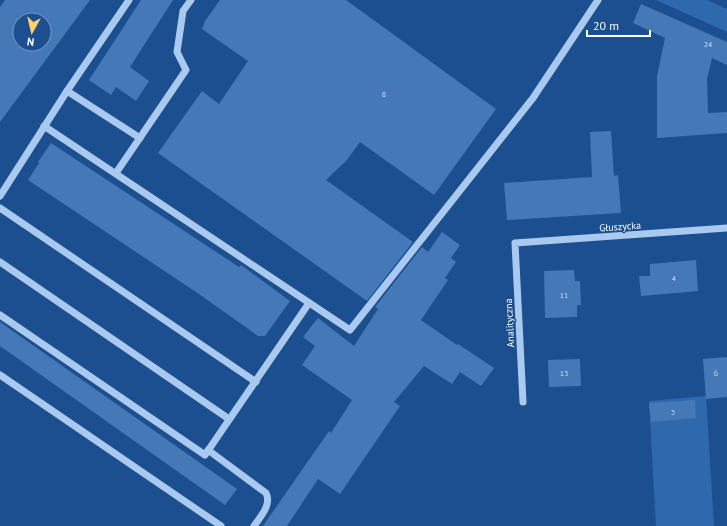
<svg xmlns="http://www.w3.org/2000/svg" width="727" height="526" font-family="'PT Sans',sans-serif">
<style>
.green{fill:#2e69ad}
.building{fill:#4478b7;fill-rule:evenodd}
.lines{fill:none;stroke-linecap:round;stroke-linejoin:round}
.minor{stroke:#a9c9ee;stroke-width:7}
.labels{text-anchor:middle;stroke-width:3;stroke-linejoin:round;paint-order:stroke}
.number-label{font-size:8px;fill:#d0dded}
.street-label{font-size:10px;fill:#fff;stroke:#1b4f8f}
</style>
<rect width="100%" height="100%" fill="#1b4f8f"/>
<!-- green -->
<g class="green">
<polygon points="656,0 707,0 727,9 727,32"/>
<polygon points="706,396 714,526 656,526 649,401"/>
</g>
<!-- building -->
<g class="building">
<path d="M 5,0 L 90,0 L 0,122 L 0,7 ZM 20,20 L 44,20 L 44,44 L 20,44 Z"/>
<polygon points="141,0 173,0 130,67 149,81 136,101 116,87 111,95 89,80"/>
<polygon points="220,0 346,0 496,109 434,195 360,142 347,160 326,180 413,242 367,301 158,153 202,91 219,104 248,61 202,29 205,21"/>
<polygon points="641,4 727,42 727,65 712,58 707,79 708,113 727,112 727,133 657,138 657,76 665,38 633,23"/>
<polygon points="611,131 614,176 618,175 621,213 507,220 504,183 592,177 590,132"/>
<polygon points="51,143 239,267 241,265 290,301 265,336 258,336 199,294 28,180 39,163 38,162"/>
<polygon points="442,232 460,245 451,258 456,262 445,278 448,280 421,320 457,345 458,344 494,368 481,386 460,372 452,384 424,366 394,402 400,406 340,494 318,479 287,526 263,526 329,431 331,433 352,400 302,365 315,346 303,337 318,318 354,346 378,309 375,307 422,247 428,252"/>
<polygon points="696,260 698,291 641,296 639,276 650,276 650,264"/>
<polygon points="574,270 575,281 580,281 581,305 577,305 577,317 545,318 544,271"/>
<polygon points="0,322 237,489 225,505 0,346"/>
<polygon points="727,357 727,397 706,399 703,359"/>
<polygon points="580,359 581,386 549,387 548,360"/>
<polygon points="695,400 696,418 651,422 649,403"/>
</g>
<g class="lines">
<!-- minor -->
<g class="minor">
<polyline points="67,91 140,138"/>
<polyline points="44,126 350,330 533,98 598,0"/>
<polyline points="116,173 186,70 177,52 183,11 191,0"/>
<polyline points="0,196 67,91 129,0"/>
<polyline points="0,208 256,382"/>
<polyline points="0,262 229,419"/>
<polyline points="0,315 205,455 309,303"/>
<polyline points="0,375 221,526"/>
<polyline points="523,402 515,243 727,228"/>
<path d="M 208,450 L 266,493 C 272,505 260,517 254,526"/>
</g>
</g>
<g class="labels">
<!-- number labels -->
<g class="number-label">
<text x="708" y="47">24</text>
<text x="384" y="97">8</text>
<text x="674" y="281">4</text>
<text x="564" y="298">11</text>
<text x="564" y="376">13</text>
<text x="716" y="376">6</text>
<text x="673" y="415">3</text>
</g>
<!-- street labels -->
<g class="street-label">
<text transform="translate(620 226) rotate(-4)" y="4">Głuszycka</text>
<text transform="translate(509 323) rotate(-93)" y="4">Analityczna</text>
</g>
</g>
<!-- north arrow -->
<g transform="translate(32 32) rotate(188)"><circle r="19" fill="#1b4f8f" stroke="#7695bc"/>
<path d="M0-3L7 15L0 10L-7 15Z" fill="#ffd166"/>
<text y="-6" font-size="11" font-weight="bold" text-anchor="middle" fill="#ffffff">N</text>
</g>
<!-- scale -->
<path d="M587 30v6h63v-6" fill="none" stroke="#ffffff" stroke-width="2"/>
<text x="593" y="30" font-size="12" fill="#ffffff" stroke="#1b4f8f" stroke-width="3" paint-order="stroke">20 m</text>
</svg>
